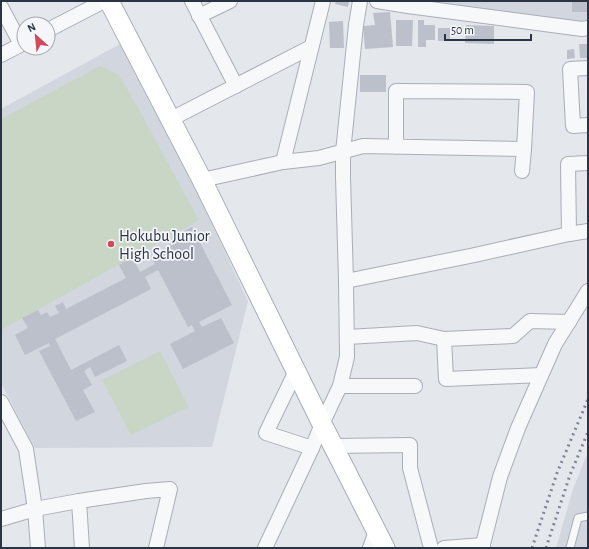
<svg xmlns="http://www.w3.org/2000/svg" width="589" height="549" font-family="'Alegreya Sans',sans-serif">
<style>
.built{fill:#d2d6de}
.green{fill:#c9d6c5}
.building{fill:#bbc0ca}
.lines{fill:none;stroke-linecap:round;stroke-linejoin:round}
.lane-casing{stroke:#a9aeb7;stroke-width:9}
.street-casing{stroke:#a9aeb7;stroke-width:16}
.secondary-casing{stroke:#a9aeb7;stroke-width:21}
.lane{stroke:#f7f8fa;stroke-width:7}
.street{stroke:#f7f8fa;stroke-width:14}
.secondary{stroke:#fff;stroke-width:19}
.rail{stroke:#7d8696;stroke-width:3;stroke-dasharray:2 4;stroke-linecap:butt}
.poi-dot{fill:#d1495b;stroke:#f4f6f9;stroke-width:1.5}
.labels{text-anchor:middle;stroke-width:3.5;stroke-linejoin:round;paint-order:stroke}
.poi-label{font-size:16px;fill:#2b3445;stroke:#f4f6f9;text-anchor:start}
</style>
<rect width="100%" height="100%" fill="#e4e7ec"/>
<!-- built -->
<g class="built">
<polygon points="417,1 588,1 588,23"/>
<polygon points="120,44 194,186 248,301 212,447 35,448 1,383 1,109"/>
<polygon points="588,452 588,548 556,548 573,489"/>
</g>
<!-- green -->
<g class="green">
<polygon points="100,66 119,75 137,106 199,220 1,330 1,119"/>
<polygon points="160,351 189,407 131,435 102,380"/>
</g>
<!-- building -->
<g class="building">
<polygon points="336,1 349,1 348,7 335,4"/>
<rect x="572" y="1" width="16" height="11"/>
<polygon points="390,12 393,47 365,49 363,26 375,25 373,13"/>
<polygon points="396,20 413,20 412,46 396,46"/>
<polygon points="418,20 424,20 424,25 435,25 435,40 426,40 426,47 418,47"/>
<polygon points="343,21 344,48 330,48 329,22"/>
<polygon points="466,25 494,26 494,44 465,43"/>
<rect x="438" y="28" width="12" height="13"/>
<polygon points="579,44 588,44 588,58 580,58"/>
<polygon points="574,49 575,58 567,59 567,50"/>
<rect x="360" y="75" width="26" height="17"/>
<polygon points="192,227 232,305 199,322 202,327 221,318 234,343 183,369 170,344 195,331 192,325 188,327 158,270 145,277 151,289 55,339 71,370 119,345 127,361 95,377 90,367 84,371 92,385 83,390 95,412 76,421 39,351 50,346 49,343 25,355 15,335 28,328 22,318 38,310 41,315 47,312 50,317 59,313 55,306 63,302 66,309 126,278 119,265 132,257 140,272 155,264 151,256 174,244 171,238"/>
</g>
<g class="lines">
<!-- lane casing -->
<g class="lane-casing">
<polyline id="lane" points="570,548 578,518 588,516"/>
</g>
<!-- street casing -->
<g class="street-casing">
<g id="street">
<polyline points="192,1 236,86"/>
<polyline points="377,1 408,6 582,29 588,28"/>
<polyline points="1,7 21,44"/>
<polyline points="199,16 230,1"/>
<polyline points="48,30 104,1"/>
<polyline points="1,55 24,43"/>
<polyline points="588,68 570,69 573,126 588,125"/>
<polyline points="171,119 311,47"/>
<polyline points="283,162 323,1"/>
<polyline points="522,171 524,149"/>
<polyline points="202,180 283,162 319,158 363,146 524,149 527,92 396,91 396,147"/>
<polyline points="569,234 568,164 588,163"/>
<polyline points="346,281 470,256 569,234 588,231"/>
<polyline points="347,337 417,333 444,339 513,336 530,321 569,322"/>
<polyline points="444,339 446,379 541,375"/>
<polyline points="296,371 266,433 312,448"/>
<polyline points="340,386 415,386"/>
<polyline points="1,402 26,449 27,456 35,509 38,548"/>
<polyline points="333,446 410,445 410,468 431,548"/>
<polyline points="1,519 35,509 79,501"/>
<polyline points="82,548 79,501 146,491 170,489 156,548"/>
<polyline points="265,548 312,448 322,424 340,386 347,357 346,281 343,177 343,152 356,25 360,1"/>
<polyline points="370,548 376,531"/>
<polyline points="444,548 483,545"/>
<polyline points="482,548 500,477 518,428 555,344 588,291"/>
</g>
</g>
<!-- secondary casing -->
<g class="secondary-casing">
<polyline id="secondary" points="109,1 202,180 322,424 385,548"/>
</g>
<!-- lane -->
<use href="#lane" class="lane"/>
<!-- street -->
<use href="#street" class="street"/>
<!-- secondary -->
<use href="#secondary" class="secondary"/>
<!-- rail -->
<g class="rail">
<polyline points="532,548 557,473 588,399"/>
<polyline points="546,548 570,475 588,432"/>
</g>
</g>
<!-- markers -->
<circle class="poi-dot" cx="111" cy="244" r="4"/>
<g class="labels">
<!-- poi labels -->
<g class="poi-label">
<text x="119" y="241">Hokubu Junior<tspan x="119" dy="18">High School</tspan></text>
</g>
</g>
<!-- border -->
<rect width="589" height="549" fill="none" stroke="#2b3445" stroke-width="4"/>
<!-- north arrow -->
<g transform="translate(36 36) rotate(333)"><circle r="19" fill="#f4f6f9" stroke="#a4a8b1"/>
<path d="M0-3L7 15L0 10L-7 15Z" fill="#d1495b"/>
<text y="-6" font-size="11" font-weight="bold" text-anchor="middle" fill="#2b3445">N</text>
</g>
<!-- scale -->
<path d="M445 34v6h86v-6" fill="none" stroke="#2b3445" stroke-width="2"/>
<text x="451" y="34" font-size="12" fill="#2b3445" stroke="#f4f6f9" stroke-width="3" paint-order="stroke">50 m</text>
</svg>
